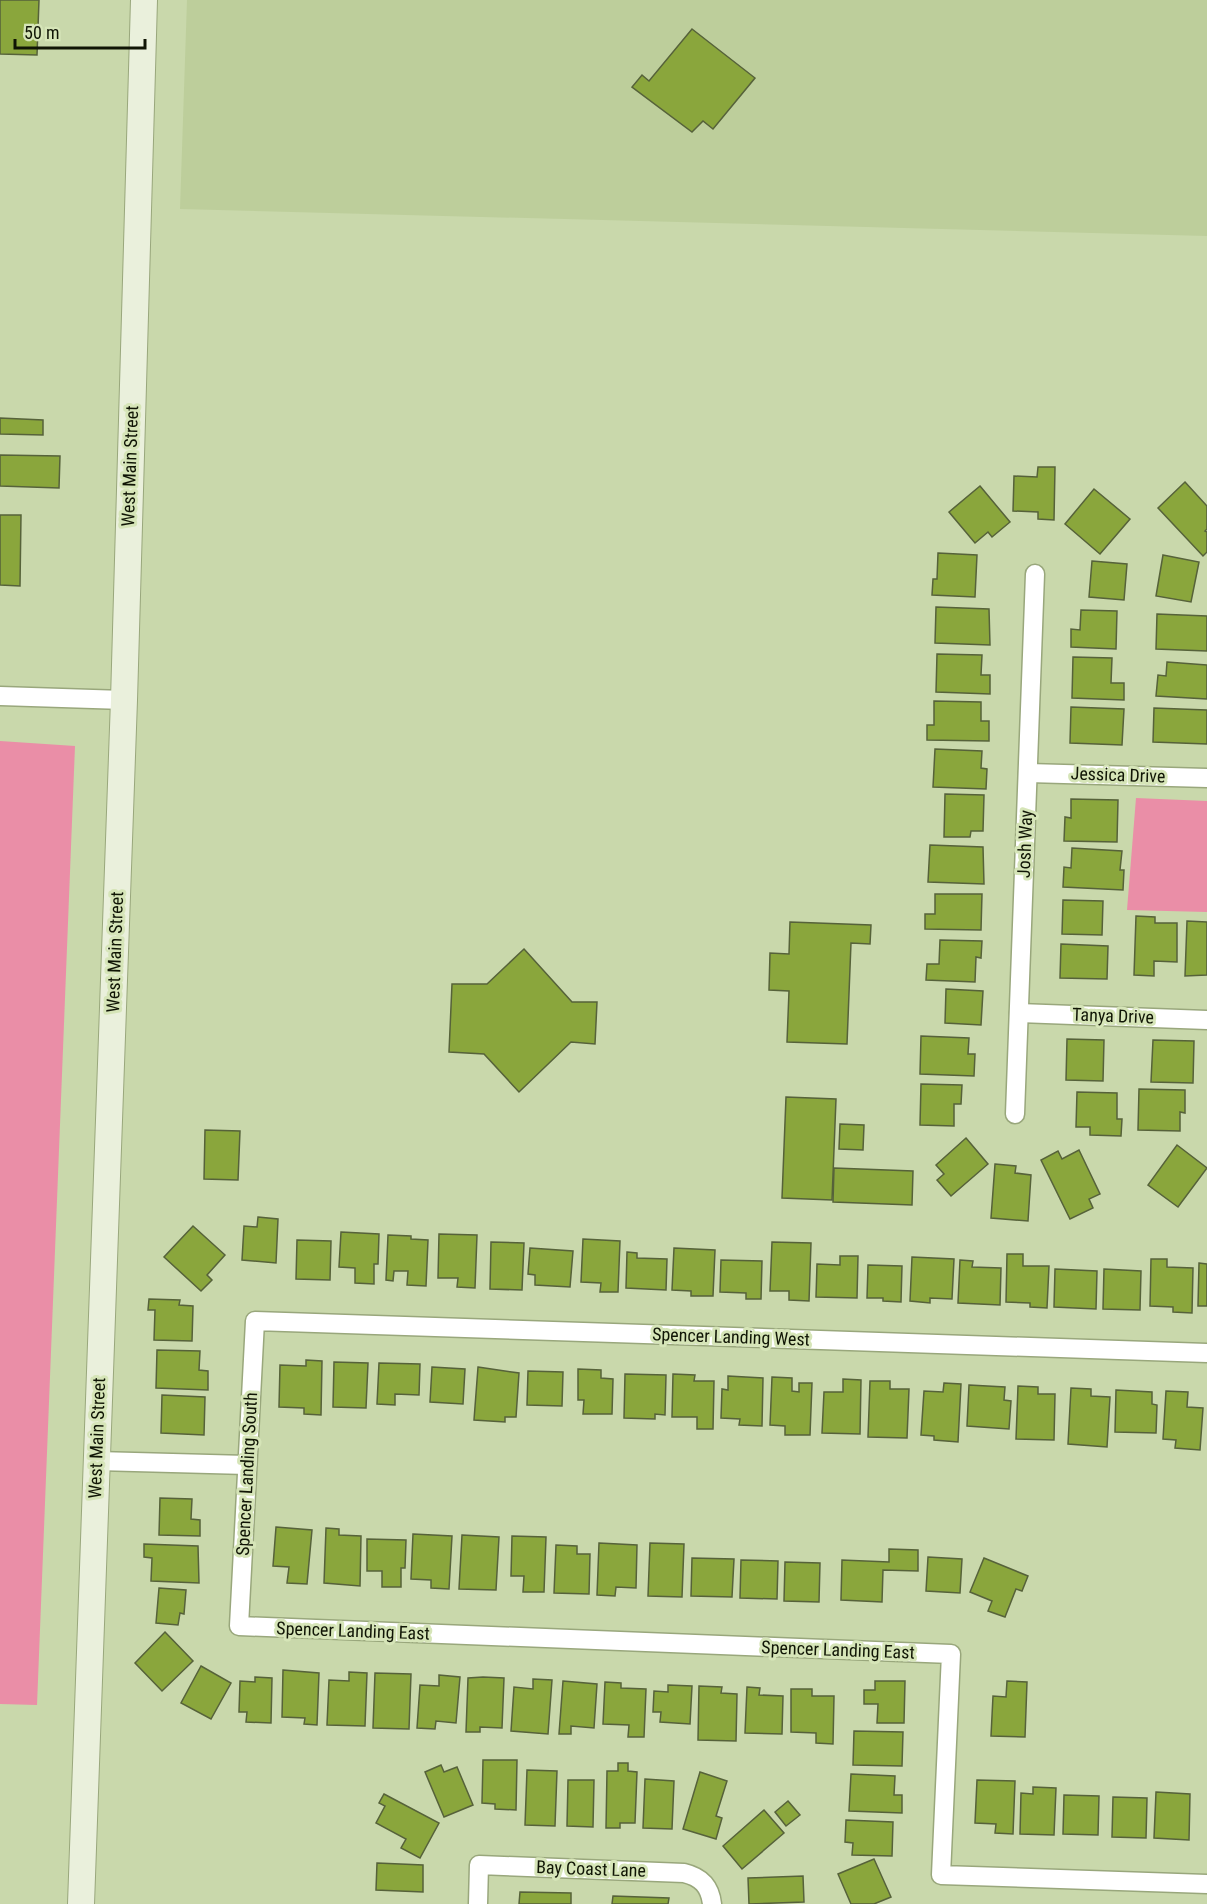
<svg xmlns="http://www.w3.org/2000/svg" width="1207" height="1904" font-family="'Roboto Condensed',sans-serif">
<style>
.built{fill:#bdce9b}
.green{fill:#ea8ea7}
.building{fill:#8aa63c;stroke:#56623a;stroke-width:1.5}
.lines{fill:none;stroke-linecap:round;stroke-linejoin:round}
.street-casing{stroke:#99a77c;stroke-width:21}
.secondary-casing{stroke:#99a77c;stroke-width:28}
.street{stroke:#fff;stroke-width:18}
.secondary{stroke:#eaf0dc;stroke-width:26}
.labels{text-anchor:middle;stroke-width:6;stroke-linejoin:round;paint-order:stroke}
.street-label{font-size:18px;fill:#101505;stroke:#d6e5b8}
</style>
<rect width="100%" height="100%" fill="#c9d8ab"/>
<!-- built -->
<polygon class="built" points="187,0 1207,0 1207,236 180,209"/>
<!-- green -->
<g class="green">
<polygon points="0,741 75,746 37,1705 0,1704"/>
<polygon points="1136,798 1207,801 1207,912 1127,910"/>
</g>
<!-- building -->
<g class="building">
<polygon points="0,0 39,0 37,55 0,54"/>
<polygon points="692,29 755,78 713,129 703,121 692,132 632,87 642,75 649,81"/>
<polygon points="0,418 43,420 43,435 0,434"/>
<polygon points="0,455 60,456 59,488 0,486"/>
<polygon points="1038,467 1055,467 1054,520 1038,519 1038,512 1013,511 1014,476 1037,477"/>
<polygon points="1185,482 1207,506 1207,529 1205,531 1207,532 1207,552 1203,556 1158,508"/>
<polygon points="980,486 1010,522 992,537 988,532 975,543 949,512"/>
<polygon points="1094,489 1130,519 1100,554 1065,524"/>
<polygon points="0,515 21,515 20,586 0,585"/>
<polygon points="938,553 977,555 975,597 932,595 933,579 937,579"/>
<polygon points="1163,555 1199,562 1191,602 1156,596"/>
<polygon points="1092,561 1127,564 1124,600 1089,597"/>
<polygon points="936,607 989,609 990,645 935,643"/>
<polygon points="1081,610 1117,611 1116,649 1071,647 1071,629 1080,630"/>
<polygon points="1157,614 1207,616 1207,651 1156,649"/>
<polygon points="937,654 982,655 981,675 990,675 990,694 936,692"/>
<polygon points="1073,657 1112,658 1111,683 1124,683 1124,700 1072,698"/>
<polygon points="1167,662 1207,665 1207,699 1156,696 1158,675 1166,676"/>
<polygon points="934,701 981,702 981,721 989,721 989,741 927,740 927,725 934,725"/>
<polygon points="1071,707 1124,709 1122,745 1070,743"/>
<polygon points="1154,708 1207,710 1207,744 1153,742"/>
<polygon points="935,749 982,751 981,768 987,769 986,789 933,787"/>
<polygon points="945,794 984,795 983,831 971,831 970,837 944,837"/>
<polygon points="1071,799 1118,800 1117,842 1064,841 1065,817 1071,818"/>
<polygon points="930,845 983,847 984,884 928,882"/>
<polygon points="1072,848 1122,851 1120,870 1124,870 1123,890 1063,887 1064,867 1071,868"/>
<polygon points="935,894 982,894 981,930 925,929 925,914 935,914"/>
<polygon points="1063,900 1103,901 1102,935 1062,934"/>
<polygon points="1136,916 1155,917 1155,923 1177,923 1177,962 1154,961 1154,976 1134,975"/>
<polygon points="1187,921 1207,922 1207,975 1185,976"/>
<polygon points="790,922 871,925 870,944 851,943 847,1044 787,1042 789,991 769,990 770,953 789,954"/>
<polygon points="940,940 982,941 981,958 976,957 975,982 926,980 927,964 939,964"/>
<polygon points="1061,944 1108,946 1107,979 1060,978"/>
<polygon points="524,949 572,1002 597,1002 595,1044 571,1042 519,1092 484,1054 449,1052 452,984 487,984"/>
<polygon points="946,989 983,991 981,1025 945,1023"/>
<polygon points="921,1036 969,1038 968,1054 975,1054 974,1076 920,1074"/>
<polygon points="1067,1039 1104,1040 1103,1081 1066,1080"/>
<polygon points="1153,1040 1194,1041 1193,1083 1151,1082"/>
<polygon points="921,1084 962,1085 961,1104 954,1104 954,1126 920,1125"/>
<polygon points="1139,1089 1185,1090 1185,1113 1180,1112 1180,1131 1138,1130"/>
<polygon points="1077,1092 1117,1093 1117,1119 1122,1119 1121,1136 1090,1135 1090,1127 1076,1127"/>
<polygon points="786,1097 836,1099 832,1200 782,1198"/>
<polygon points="840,1124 864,1125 863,1150 839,1149"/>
<polygon points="205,1130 240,1131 238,1180 204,1179"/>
<polygon points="966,1138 988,1164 951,1196 937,1180 944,1174 936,1165"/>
<polygon points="1177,1145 1207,1168 1178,1207 1148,1185"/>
<polygon points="1079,1150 1100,1194 1089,1199 1093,1208 1070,1219 1041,1160 1058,1151 1062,1159"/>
<polygon points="995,1164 1016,1166 1015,1173 1031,1175 1028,1221 991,1218"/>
<polygon points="834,1168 913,1171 912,1205 833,1202"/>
<polygon points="258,1217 278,1219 276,1263 242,1260 244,1226 257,1227"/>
<polygon points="193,1226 225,1255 207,1275 212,1280 201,1291 164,1257"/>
<polygon points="341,1232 379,1234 378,1264 374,1264 374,1284 355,1283 355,1268 339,1267"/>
<polygon points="439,1234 477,1235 475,1288 457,1287 458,1278 438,1278"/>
<polygon points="388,1235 411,1236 411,1239 428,1240 426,1286 407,1285 408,1271 394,1271 393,1281 386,1280"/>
<polygon points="583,1239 620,1241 618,1292 600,1292 601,1283 581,1282"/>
<polygon points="297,1240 331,1241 330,1280 296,1279"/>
<polygon points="491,1242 524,1243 522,1290 490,1289"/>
<polygon points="772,1242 811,1243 809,1301 789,1300 789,1291 770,1291"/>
<polygon points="530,1248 573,1251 570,1287 535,1285 535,1275 528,1274"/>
<polygon points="674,1248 715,1250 713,1296 691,1296 691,1291 672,1290"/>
<polygon points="627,1252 637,1253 637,1258 667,1259 666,1290 626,1288"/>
<polygon points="1007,1254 1023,1254 1023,1266 1049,1266 1047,1308 1030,1307 1030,1303 1006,1302"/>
<polygon points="840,1256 858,1256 857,1298 816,1297 817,1264 840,1265"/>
<polygon points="912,1257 954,1259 952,1299 930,1298 930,1303 910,1301"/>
<polygon points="1151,1259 1167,1259 1167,1267 1193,1268 1192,1313 1173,1312 1173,1307 1150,1306"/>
<polygon points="721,1260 762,1261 761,1299 746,1299 746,1293 720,1292"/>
<polygon points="960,1260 973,1261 972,1267 1001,1268 1000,1305 958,1303"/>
<polygon points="1199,1263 1207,1264 1207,1306 1198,1306"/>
<polygon points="868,1265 902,1266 901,1302 883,1301 883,1298 867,1298"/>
<polygon points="1055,1269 1097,1271 1096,1309 1054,1307"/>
<polygon points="1104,1269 1141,1271 1140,1310 1103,1309"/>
<polygon points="149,1299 180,1300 179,1305 193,1306 192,1341 154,1340 155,1310 148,1310"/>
<polygon points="157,1350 200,1351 199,1370 208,1371 208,1390 156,1388"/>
<polygon points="306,1360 322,1361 321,1415 304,1414 304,1408 279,1407 280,1365 306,1366"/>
<polygon points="334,1362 368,1363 366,1408 333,1407"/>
<polygon points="379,1363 420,1364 419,1395 395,1394 395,1405 377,1404"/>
<polygon points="432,1367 465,1369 463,1404 430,1402"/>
<polygon points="478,1367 519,1373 516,1417 505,1417 505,1422 474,1420"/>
<polygon points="578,1369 601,1370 601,1378 613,1379 612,1414 583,1414 584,1400 578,1400"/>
<polygon points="528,1371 563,1372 562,1406 527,1405"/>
<polygon points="625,1374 666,1375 665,1415 655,1414 655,1419 624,1418"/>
<polygon points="673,1374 695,1375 694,1381 714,1381 713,1429 697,1429 697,1417 672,1417"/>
<polygon points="728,1376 763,1378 762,1426 739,1425 740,1419 721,1418 722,1389 728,1390"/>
<polygon points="772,1377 792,1378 792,1391 799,1392 799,1383 812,1383 810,1435 785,1435 785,1426 770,1425"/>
<polygon points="843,1379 861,1380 860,1434 822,1433 824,1392 843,1392"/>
<polygon points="870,1381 890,1381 890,1389 909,1389 907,1438 868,1437"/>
<polygon points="944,1383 961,1384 958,1442 934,1440 934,1436 921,1435 924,1391 943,1392"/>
<polygon points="969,1385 1005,1387 1004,1400 1011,1401 1009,1429 967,1426"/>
<polygon points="1018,1386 1038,1387 1038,1394 1055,1394 1054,1440 1016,1439"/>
<polygon points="1071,1388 1091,1389 1091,1396 1110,1397 1107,1447 1068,1444"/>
<polygon points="1116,1390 1152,1392 1152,1404 1157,1405 1156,1433 1115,1432"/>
<polygon points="1166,1391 1188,1392 1187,1407 1203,1408 1200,1450 1175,1448 1176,1440 1163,1439"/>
<polygon points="162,1395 205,1397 204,1435 161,1433"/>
<polygon points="160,1498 192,1499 191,1519 200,1520 200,1536 159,1535"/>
<polygon points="276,1527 312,1530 307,1584 287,1583 289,1567 273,1566"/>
<polygon points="326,1528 339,1529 339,1535 361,1536 360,1586 324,1583"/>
<polygon points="413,1534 452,1536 449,1589 431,1588 431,1580 411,1579"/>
<polygon points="462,1535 499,1537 496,1590 459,1589"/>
<polygon points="512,1536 546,1537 544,1592 523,1592 524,1576 511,1576"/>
<polygon points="367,1539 406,1540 405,1568 401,1568 401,1587 382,1587 382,1571 367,1571"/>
<polygon points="599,1543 637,1545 636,1588 616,1587 615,1596 597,1595"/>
<polygon points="650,1543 684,1544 682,1597 648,1596"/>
<polygon points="144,1544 198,1546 199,1583 151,1581 152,1558 144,1557"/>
<polygon points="556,1545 577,1546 577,1554 590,1554 589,1594 554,1593"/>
<polygon points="889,1549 918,1550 918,1571 883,1570 882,1602 841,1600 842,1560 889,1562"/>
<polygon points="928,1557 962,1559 960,1593 926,1591"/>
<polygon points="692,1558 734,1559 732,1597 691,1596"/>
<polygon points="984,1558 1028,1576 1022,1591 1016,1589 1005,1617 988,1611 992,1601 970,1592"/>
<polygon points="741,1560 778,1561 777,1599 740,1598"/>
<polygon points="785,1562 820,1563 819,1602 784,1601"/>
<polygon points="159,1588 186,1590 184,1614 180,1613 178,1625 156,1623"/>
<polygon points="165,1632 193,1661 162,1691 135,1663"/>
<polygon points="201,1666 231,1683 211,1719 181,1703"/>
<polygon points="283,1670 319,1673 317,1725 304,1724 305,1718 282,1717"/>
<polygon points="349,1672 367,1673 365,1726 327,1725 329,1680 349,1681"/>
<polygon points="375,1673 411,1674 409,1729 373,1728"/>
<polygon points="439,1675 460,1677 456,1723 436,1721 435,1729 417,1728 420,1685 439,1686"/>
<polygon points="255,1677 272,1678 271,1723 246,1722 247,1712 239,1712 240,1681 255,1682"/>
<polygon points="483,1677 504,1678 502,1728 480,1727 480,1732 466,1732 468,1678"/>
<polygon points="533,1679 552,1680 548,1734 511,1731 514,1687 533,1689"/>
<polygon points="563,1681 597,1684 594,1728 571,1726 571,1734 559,1734"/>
<polygon points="875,1681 905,1681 904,1723 877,1723 878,1704 864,1704 864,1690 875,1690"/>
<polygon points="1007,1681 1027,1682 1025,1737 991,1736 993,1696 1006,1697"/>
<polygon points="605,1682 621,1683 621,1688 646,1689 644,1737 628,1737 629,1725 603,1724"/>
<polygon points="668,1685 692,1686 690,1724 660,1722 661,1712 653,1712 654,1691 668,1692"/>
<polygon points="699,1686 722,1687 721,1693 737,1694 736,1741 698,1740"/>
<polygon points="747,1687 760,1688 759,1695 783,1696 782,1734 745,1733"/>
<polygon points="791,1689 812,1689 812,1696 834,1696 833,1744 816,1743 816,1733 791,1732"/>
<polygon points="854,1731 903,1732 902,1766 853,1765"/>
<polygon points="483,1760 517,1760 516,1810 495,1809 495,1804 482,1803"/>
<polygon points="618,1763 628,1763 628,1771 637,1772 635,1823 620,1823 620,1828 606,1828 607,1771 618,1771"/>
<polygon points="441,1765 444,1772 457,1767 473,1805 444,1817 425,1772"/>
<polygon points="527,1770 557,1771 555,1826 525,1825"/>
<polygon points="700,1772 727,1781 716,1816 722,1818 716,1839 683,1829"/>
<polygon points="851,1774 895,1776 894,1795 902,1795 902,1813 849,1811"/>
<polygon points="645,1779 674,1781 672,1829 643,1828"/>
<polygon points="568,1780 594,1780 593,1827 567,1826"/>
<polygon points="977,1780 1015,1781 1013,1834 995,1833 996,1824 975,1823"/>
<polygon points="1033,1787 1056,1788 1054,1835 1020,1834 1021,1793 1033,1794"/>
<polygon points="1156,1792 1190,1794 1189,1840 1154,1838"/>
<polygon points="384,1794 439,1823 420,1858 401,1848 406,1839 376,1823 385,1806 379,1803"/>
<polygon points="1064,1795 1099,1796 1098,1835 1063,1834"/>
<polygon points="1113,1797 1147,1798 1146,1838 1112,1837"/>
<polygon points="788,1801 800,1815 786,1826 775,1812"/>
<polygon points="764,1810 784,1833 742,1869 723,1846"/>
<polygon points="846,1820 893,1822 892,1856 852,1855 853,1843 845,1842"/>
<polygon points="874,1859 891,1897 874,1904 851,1904 838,1874"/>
<polygon points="377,1863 423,1865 423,1892 376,1890"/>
<polygon points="803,1876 804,1902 749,1904 748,1878"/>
<polygon points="520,1892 571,1893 571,1904 519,1904"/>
<polygon points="613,1896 669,1898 668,1904 612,1904"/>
</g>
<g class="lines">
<!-- street casing -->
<g class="street-casing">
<g id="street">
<polyline points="0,696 124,700"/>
<polyline points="1028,773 1207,778"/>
<polyline points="1019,1013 1207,1020"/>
<polyline points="1015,1114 1035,574"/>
<polyline points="1207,1353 255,1321 239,1626 951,1654 941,1875 1207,1884"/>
<polyline points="97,1461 247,1465"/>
<path d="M 478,1904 L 479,1865 L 684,1873 C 701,1877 710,1886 712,1904"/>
</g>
</g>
<!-- secondary casing -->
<g class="secondary-casing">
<polyline id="secondary" points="81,1904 124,700 144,0"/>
</g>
<!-- street -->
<use href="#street" class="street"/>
<!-- secondary -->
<use href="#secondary" class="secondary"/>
</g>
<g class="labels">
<!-- street labels -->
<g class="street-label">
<text transform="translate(130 466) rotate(-88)" y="6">West Main Street</text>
<text transform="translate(1118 775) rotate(2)" y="6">Jessica Drive</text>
<text transform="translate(1025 844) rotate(-88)" y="6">Josh Way</text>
<text transform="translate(115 952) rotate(-88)" y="6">West Main Street</text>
<text transform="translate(1113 1016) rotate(2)" y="6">Tanya Drive</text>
<text transform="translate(731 1337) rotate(2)" y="6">Spencer Landing West</text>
<text transform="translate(97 1438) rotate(-88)" y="6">West Main Street</text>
<text transform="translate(247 1474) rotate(-87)" y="6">Spencer Landing South</text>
<text transform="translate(353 1631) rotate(2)" y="6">Spencer Landing East</text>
<text transform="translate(838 1650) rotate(2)" y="6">Spencer Landing East</text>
<text transform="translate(591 1869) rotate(2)" y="6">Bay Coast Lane</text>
</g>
</g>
<!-- scale -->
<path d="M15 39v9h130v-9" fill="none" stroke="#101505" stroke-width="3"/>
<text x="24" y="39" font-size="18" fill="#101505" stroke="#d6e5b8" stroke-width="4.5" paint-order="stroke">50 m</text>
</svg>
